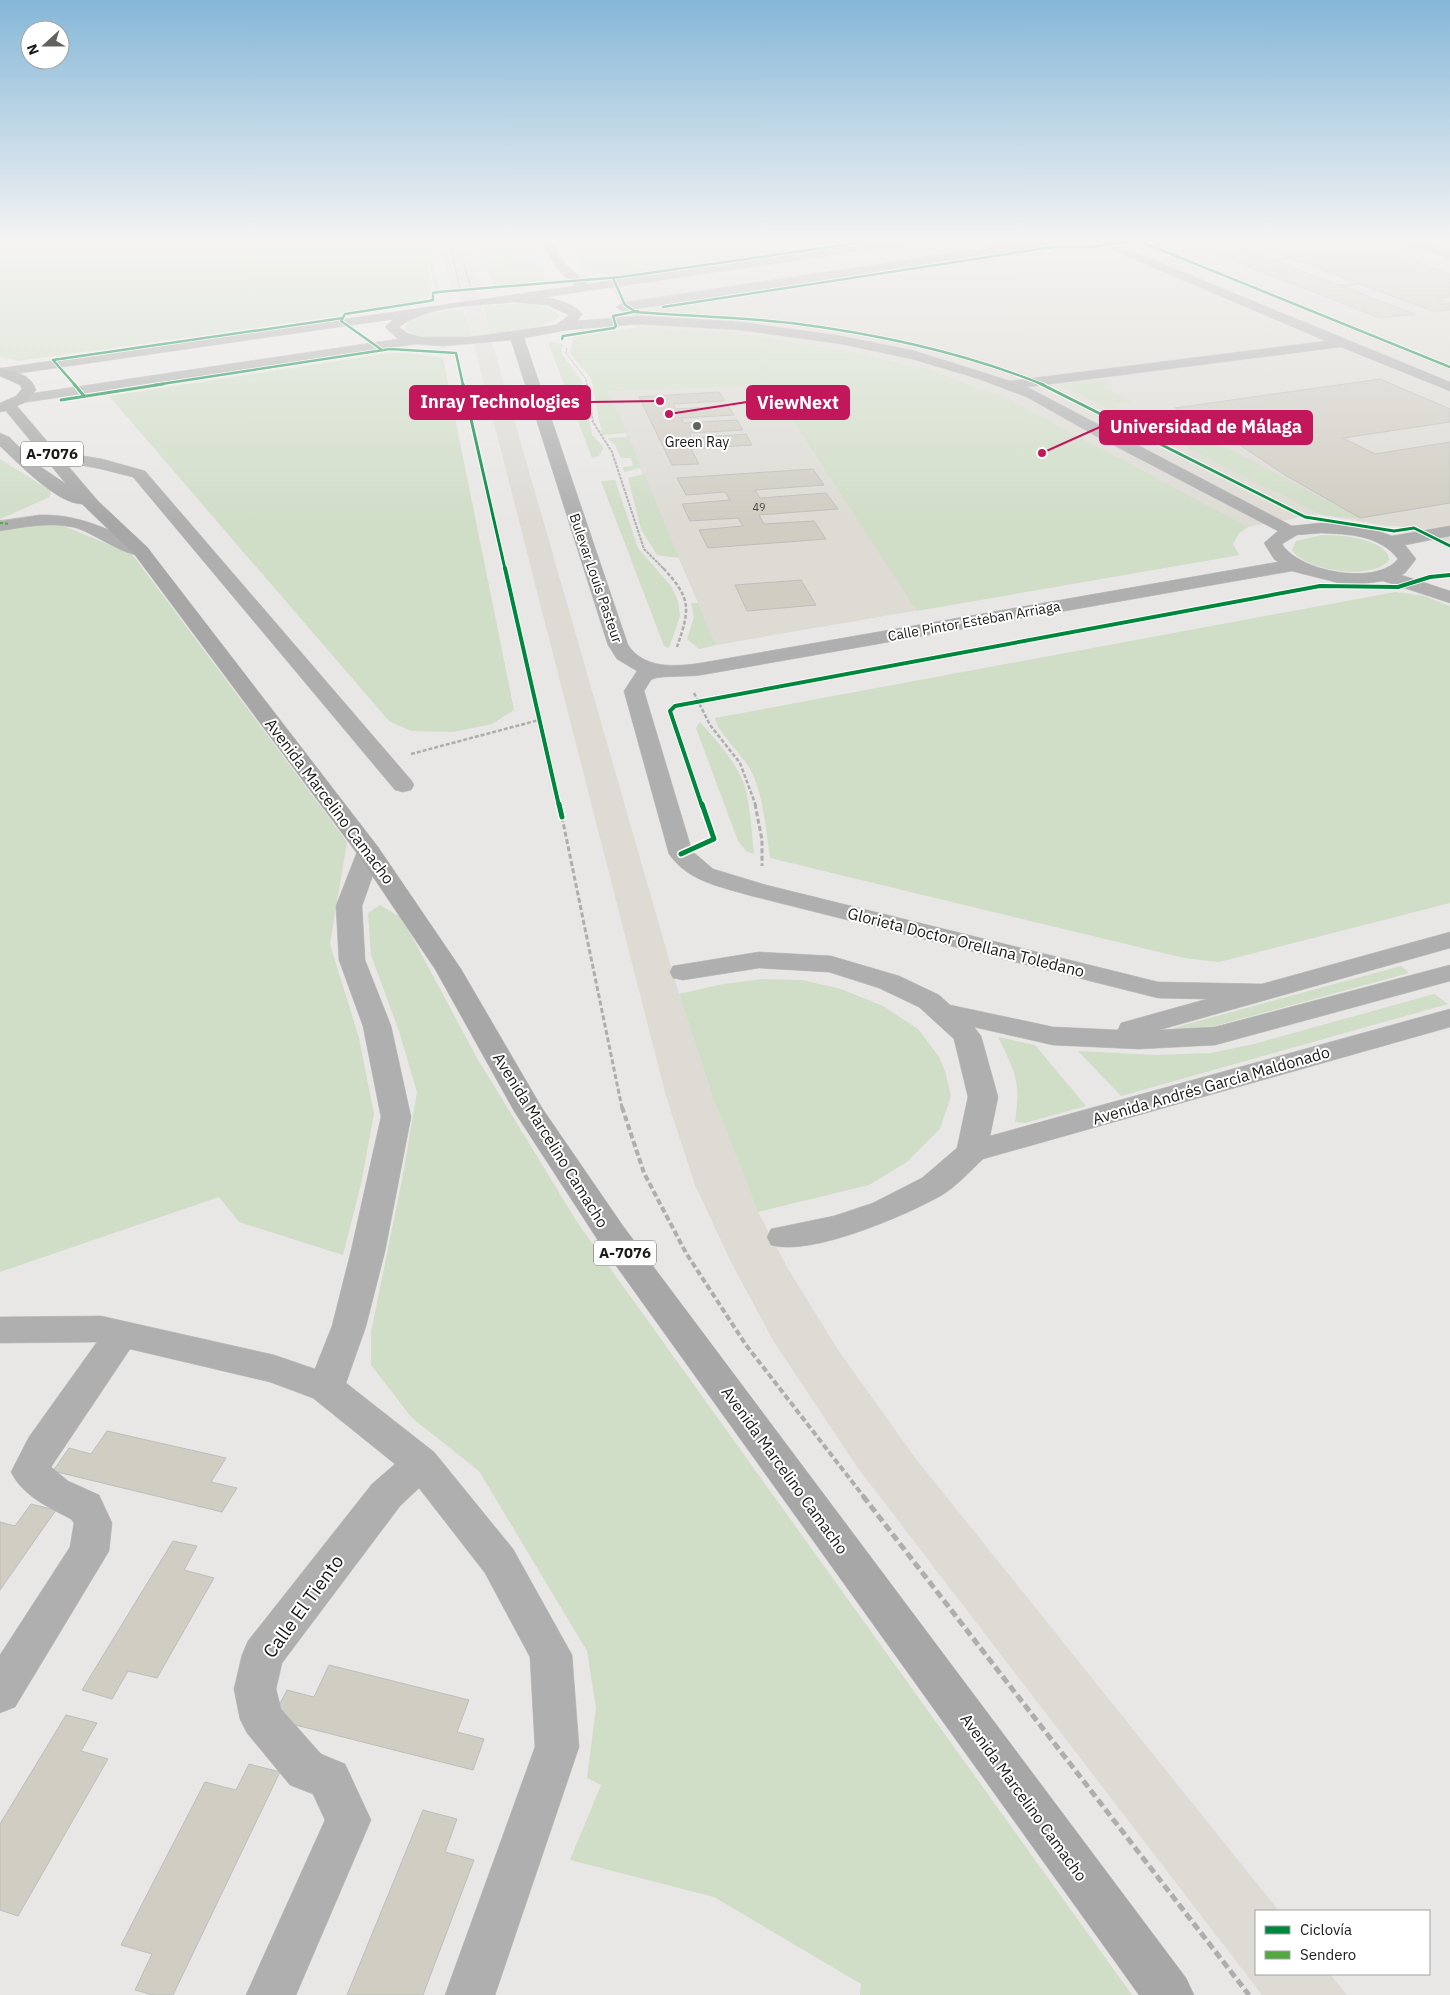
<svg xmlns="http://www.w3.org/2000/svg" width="1450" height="1995" font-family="'IBM Plex Sans',sans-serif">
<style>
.built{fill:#dddbd4}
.green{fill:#d0ddc7}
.building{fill:#d0cdc3;stroke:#bfbebd;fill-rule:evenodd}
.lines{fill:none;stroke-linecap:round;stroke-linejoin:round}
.minor-casing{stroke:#c2c2c1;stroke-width:1}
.major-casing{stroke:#c2c2c1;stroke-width:1}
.path-far5{stroke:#aeaeae;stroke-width:1;stroke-dasharray:2.5 1;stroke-linecap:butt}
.path-far4{stroke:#aeaeae;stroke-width:2;stroke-dasharray:3 1;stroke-linecap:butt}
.path-far3{stroke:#aeaeae;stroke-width:2.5;stroke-dasharray:4 2;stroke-linecap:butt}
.path-far2{stroke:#aeaeae;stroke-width:3;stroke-dasharray:5 2.5;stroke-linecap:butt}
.path-far1{stroke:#aeaeae;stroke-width:4;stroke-dasharray:6 3;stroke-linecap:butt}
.path{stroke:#aeaeae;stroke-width:5;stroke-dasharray:8 4;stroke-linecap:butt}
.minor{fill:#afafaf;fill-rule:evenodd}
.major{fill:#a7a7a7;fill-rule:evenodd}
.tram{stroke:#a5a5a4;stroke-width:1}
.quiet{stroke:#52a942;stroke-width:2;stroke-dasharray:3 2;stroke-linecap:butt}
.cycleway-far3-casing{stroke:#fff;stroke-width:4}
.cycleway-far2-casing{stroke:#fff;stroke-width:5}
.cycleway-far1-casing{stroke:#fff;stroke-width:6}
.cycleway-casing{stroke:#fff;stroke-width:8}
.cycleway-far3{stroke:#00873e;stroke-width:2.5}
.cycleway-far2{stroke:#00873e;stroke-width:3}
.cycleway-far1{stroke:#00873e;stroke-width:4}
.cycleway{stroke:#00873e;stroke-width:5}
.poi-dot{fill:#626260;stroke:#fff;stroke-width:2}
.labels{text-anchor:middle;stroke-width:4;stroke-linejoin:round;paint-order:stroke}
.far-number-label{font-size:11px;fill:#484743}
.far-poi-label{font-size:14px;fill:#1a1a18;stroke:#fff}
.far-street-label{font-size:14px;fill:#1a1a18;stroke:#fff}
.shield{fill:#fff;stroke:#5f5f5d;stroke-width:1}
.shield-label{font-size:15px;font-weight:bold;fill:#1a1a18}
.street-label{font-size:16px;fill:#1a1a18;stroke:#fff}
.near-street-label{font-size:19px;fill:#1a1a18;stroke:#fff}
.leader{fill:none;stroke:#c2185b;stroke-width:2}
.callout-dot{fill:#c2185b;stroke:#fff;stroke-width:2}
.callout{fill:#c2185b;stroke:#c2185b;stroke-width:2}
.callout-label{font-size:18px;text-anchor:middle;font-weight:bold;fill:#fff}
</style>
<rect width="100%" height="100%" fill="#e8e7e5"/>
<!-- built -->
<g class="built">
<polygon points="446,241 463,241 465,251 472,251 484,289 477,290 679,994 713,1098 758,1212 787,1267 838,1350 916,1459 1279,1911 1256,1911 1256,1974 1330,1974 1347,1995 1262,1995 857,1467 774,1342 732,1264 695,1185 666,1096 472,337 459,290 452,291 442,252 449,251"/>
<polygon points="569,241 1450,241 1450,549 1398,526 1386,526 1319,514 1248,527 1239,533 1233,544 1239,555 716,645 607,391 588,335 635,328 603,274 583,270"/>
</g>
<!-- green -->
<g class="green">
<polygon points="0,241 446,241 448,248 430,249 439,291 435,292 427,256 431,291 428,299 340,314 339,316 19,361 0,357"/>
<polygon points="463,241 530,241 547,283 494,288 480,247 464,247"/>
<polygon points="569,241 856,241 610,275 583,270"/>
<polygon points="524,303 547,307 559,314 558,319 539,326 490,334 483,306"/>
<polygon points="697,303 698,310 706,314 648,311"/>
<path d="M 463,309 L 472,337 C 450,337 426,341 406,330 L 405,326 C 416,311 446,312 463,309 Z"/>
<polygon points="635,328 665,328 744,334 846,351 935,372 1008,399 1248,527 1239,533 1233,544 1239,555 917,611 770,385 608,391 627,433 602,435 591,378 572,356 570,351 574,337"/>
<polygon points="551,342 563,344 561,353 582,381 592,435 604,447 599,456 592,458 549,345"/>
<polygon points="390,353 417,354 443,358 514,710 492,724 453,732 411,731 389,721 109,396"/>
<polygon points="1102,379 1111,385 1103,386 1131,402 1112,404 1123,411 1116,412 1059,385"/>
<polygon points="1157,411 1360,518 1327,516 1319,514 1124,416"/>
<polygon points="629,437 641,468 624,472 623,467 633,466 631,458 621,458 615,445 607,438"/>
<polygon points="0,459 51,491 50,497 0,519"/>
<polygon points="644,474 679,558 657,555 641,529 628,478"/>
<polygon points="615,480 638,548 671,586 678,601 680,616 669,648 664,646 601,481"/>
<polygon points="47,523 61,525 132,554 347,842 330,944 359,1038 374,1114 361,1184 343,1255 239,1222 219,1197 0,1272 0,531"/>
<path d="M 1322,535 C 1339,535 1387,538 1389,560 C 1374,581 1305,571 1292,550 L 1296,541 Z"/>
<path d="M 1395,592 L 1424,596 L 1450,606 L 1450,903 L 1219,962 L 1184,958 L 770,858 C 766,831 764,800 753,775 C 745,756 718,734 715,718 Z"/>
<polygon points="691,603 698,603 716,645 699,649 687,639 694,617"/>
<path d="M 700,722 C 719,744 742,767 747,796 C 751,815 752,835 754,854 L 746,851 L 738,841 L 696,728 Z"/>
<polygon points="380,905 402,918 477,1058 577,1222 1132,1995 860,1995 861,1984 714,1897 570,1860 601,1785 587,1778 596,1708 587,1651 479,1471 412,1418 371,1365 371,1332 403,1175 417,1092 399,1031 371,955 368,913"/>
<polygon points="1401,966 1409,973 1215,1026 1178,1029 1173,1028"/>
<polygon points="763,979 802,980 841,989 883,1006 918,1029 939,1057 945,1071 951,1096 940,1129 907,1162 869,1185 758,1212 713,1098 679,994 723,984"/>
<polygon points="1434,994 1448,1004 1121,1096 1078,1051 1156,1055 1210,1053 1254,1044"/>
<path d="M 998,1037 L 1035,1045 L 1086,1106 L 1025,1123 L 1015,1122 C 1021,1081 1016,1074 998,1037 Z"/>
</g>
<!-- building -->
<g class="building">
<path d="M 1182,241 L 1223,241 L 1269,259 L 1288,257 L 1246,241 L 1355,241 L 1450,274 L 1450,297 L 1438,298 L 1450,303 L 1450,310 L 1435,312 L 1360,284 L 1342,286 L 1415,314 L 1380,318 ZM 1290,258 L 1358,283 L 1338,285 L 1272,260 Z"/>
<polygon points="1380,379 1450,409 1450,422 1343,438 1375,454 1450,442 1450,503 1360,518 1285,475 1219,431 1175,408"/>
<polygon points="719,392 725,401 673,404 676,409 728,406 734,415 681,418 684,423 737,420 743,430 689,433 692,438 746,434 752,445 691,449 699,464 672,465 639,397"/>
<polygon points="813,469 824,485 755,490 760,498 826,493 838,509 759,515 764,524 814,521 826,539 708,548 699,530 743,526 738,518 690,521 682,504 730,500 725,492 686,495 677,478"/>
<polygon points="801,580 816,605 747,611 735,585"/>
<polygon points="107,1431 226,1458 211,1482 237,1488 222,1512 53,1471 69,1448 91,1454"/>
<polygon points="31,1504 56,1510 0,1590 0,1522 15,1526"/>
<polygon points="173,1541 197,1546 184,1570 214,1578 157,1678 128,1671 112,1699 82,1690"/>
<polygon points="329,1665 469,1700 457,1732 484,1739 473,1770 272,1719 287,1690 314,1697"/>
<polygon points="66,1715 97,1723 81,1751 108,1759 18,1916 0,1910 0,1824"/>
<polygon points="249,1764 280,1772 173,1995 153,1995 135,1990 152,1954 121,1945 205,1782 236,1790"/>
<polygon points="423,1810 457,1819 445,1852 474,1860 423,1995 347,1995"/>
</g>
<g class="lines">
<!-- minor casing -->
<g class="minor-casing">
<g id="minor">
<path d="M 541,241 L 552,241 L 566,265 L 588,284 L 883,241 L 914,241 L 909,244 L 545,297 C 558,300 574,303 582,314 L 577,321 L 639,316 L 741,322 L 841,336 L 915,351 L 1010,381 L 1326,341 L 1091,241 L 1107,241 L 1450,382 L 1450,391 L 1341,347 L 1027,387 L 1292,526 L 1321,523 L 1344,524 L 1375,530 L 1392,536 L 1450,526 L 1450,536 L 1405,545 L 1416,559 L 1405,573 L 1401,575 L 1450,591 L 1450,603 L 1383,581 L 1362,584 L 1339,583 L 1292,571 L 701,675 C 690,677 657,675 651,680 C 649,683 646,688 644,691 L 692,851 L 713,869 L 766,885 L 1158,982 L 1262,984 L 1450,932 L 1450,948 L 1159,1030 L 1215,1027 L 1450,965 L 1450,981 L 1215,1045 L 1139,1049 L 1053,1045 L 974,1027 L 981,1036 L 998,1097 L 990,1136 L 1450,1009 L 1450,1027 L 983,1159 C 970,1171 957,1186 942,1195 C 907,1215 810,1257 771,1245 L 767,1237 L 771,1229 L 834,1216 L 873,1203 L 922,1178 L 957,1148 L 968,1097 L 954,1039 L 919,1007 L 879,988 L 829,972 L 759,968 L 683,980 L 673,978 L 670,972 L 673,966 L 759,952 L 831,956 L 899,976 L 939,995 L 950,1005 L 1053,1027 L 1118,1030 L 1121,1023 L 1207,999 L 1158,998 L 748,895 C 718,886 688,881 669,854 L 624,691 L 637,671 L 617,659 L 608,645 L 511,340 L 444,346 L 416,344 L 21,403 L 14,399 L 21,395 L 398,339 L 385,327 L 394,319 L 0,376 L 0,368 L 2,368 L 575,286 L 558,270 ZM 514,302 L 547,305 L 569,315 L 556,325 L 470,337 L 421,337 L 407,333 L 399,327 C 429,304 478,306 514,302 ZM 639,324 L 741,330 L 841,344 L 912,359 L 976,378 L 1027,397 L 1096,436 L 1278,531 L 1264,543 L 1274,559 L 1278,562 L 701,663 C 675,667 644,669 628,645 L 524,338 L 567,330 ZM 1321,533 C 1348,534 1380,535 1398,559 C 1377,586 1299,572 1282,544 L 1297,535 Z"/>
<polygon points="1030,241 1059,241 1054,244 622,311 616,307 622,303"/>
<polygon points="1400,241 1417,241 1450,252 1450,259"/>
<polygon points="54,451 102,459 145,471 411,780 414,785 411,790 403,792 395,790 133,477 101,469 48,459 46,456"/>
<path d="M 40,515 C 81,514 111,531 147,547 L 150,551 L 147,555 C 128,560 94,532 73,527 C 49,522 23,527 0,531 L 0,521 Z"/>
<path d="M 369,845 L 378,847 L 381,852 L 362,906 L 365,960 L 391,1026 L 411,1117 L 385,1251 L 366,1326 L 346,1383 L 434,1452 L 513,1549 L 572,1655 L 579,1747 L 495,1995 L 445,1995 L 535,1747 L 530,1657 L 485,1573 L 419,1488 L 400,1506 L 282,1663 L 276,1689 L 281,1709 L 321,1754 L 345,1764 L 371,1820 L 296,1995 L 246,1995 L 325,1820 L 313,1794 L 290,1785 L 247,1733 L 240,1719 L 234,1689 L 242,1655 L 248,1641 L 372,1484 L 395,1464 L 313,1398 L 270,1382 L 130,1349 L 51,1467 L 68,1481 L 99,1495 L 112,1523 L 109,1551 L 15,1707 L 0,1713 L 0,1655 L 70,1547 L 74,1523 L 71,1519 C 48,1507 23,1496 11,1472 L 29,1437 L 97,1342 L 0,1343 L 0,1317 L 101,1316 L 274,1355 L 315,1369 L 332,1326 L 351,1251 L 381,1117 L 363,1026 L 339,960 L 336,906 L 357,852 L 360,847 Z"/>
</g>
</g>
<!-- major casing -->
<g class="major-casing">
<path id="major" d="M 0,368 C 15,372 31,374 36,390 L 26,402 L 17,406 L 98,501 L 147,547 L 378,847 L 461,969 L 542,1108 L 623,1226 L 1186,1978 L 1194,1995 L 1139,1995 L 599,1242 L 514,1111 L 435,969 L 359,856 L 135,555 L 82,504 C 57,504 17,462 0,446 L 0,433 L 9,437 L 38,465 L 66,484 L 6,411 L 0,412 L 0,403 L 16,396 L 22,389 L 20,385 L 0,376 Z"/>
</g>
<!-- path-far5 -->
<polyline class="path-far5" points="567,348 566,353 586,379 587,385"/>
<!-- path-far4 -->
<polyline class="path-far4" points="587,384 593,422 612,452 644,549 664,569"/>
<!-- path-far3 -->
<g class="path-far3">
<path d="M 663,568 C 692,599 690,609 677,647"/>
<polyline points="694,693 710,725 740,763 756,806"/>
<polyline points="411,754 539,720"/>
</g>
<!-- path-far2 -->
<g class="path-far2">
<polyline points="755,804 762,840 762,866"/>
<polyline points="562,817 622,1108"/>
</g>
<!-- path-far1 -->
<polyline class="path-far1" points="622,1107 644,1173 686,1253 746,1345 864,1497"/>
<!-- path -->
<polyline class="path" points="863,1496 1249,1995"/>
<!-- minor -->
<use href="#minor" class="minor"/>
<!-- major -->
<use href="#major" class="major"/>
<!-- tram -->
<g class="tram">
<polyline points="449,241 460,289"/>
<polyline points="458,241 471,289"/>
</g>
<!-- quiet -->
<polyline class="quiet" points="0,523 10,524"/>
<!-- cycleway-far3 casing -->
<g class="cycleway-far3-casing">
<g id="cycleway-far3">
<polyline points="1139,241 1450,367"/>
<path d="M 613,278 L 625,305 L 636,312 C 687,316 740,317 791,323 C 878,334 963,352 1044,385"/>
<polyline points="663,307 1053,247 1092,247 1135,241"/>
<polyline points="562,339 563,336 614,328 616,326 613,316 638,311"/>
<polyline points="382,350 341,321 345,314 429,301 433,300 433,293 438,292 621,277 871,241"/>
<polyline points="75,385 53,360 343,318"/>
<polyline points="155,385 390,349 456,353 463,385"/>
</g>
</g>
<!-- cycleway-far2 casing -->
<g class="cycleway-far2-casing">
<g id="cycleway-far2">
<polyline points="74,384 84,396"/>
<polyline points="463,384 505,569"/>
<polyline points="1041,384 1305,517 1394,531 1414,528 1450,546"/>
<polyline points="61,400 163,384"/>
</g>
</g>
<!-- cycleway-far1 casing -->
<g class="cycleway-far1-casing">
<g id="cycleway-far1">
<polyline points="505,568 559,806"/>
<polyline points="702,806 670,711 675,706 1320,586 1398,587 1430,577 1450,575"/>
</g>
</g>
<!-- cycleway casing -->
<g class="cycleway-casing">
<g id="cycleway">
<polyline points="559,804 562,817"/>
<polyline points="681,854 714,839 702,804"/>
</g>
</g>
<!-- cycleway-far3 -->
<use href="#cycleway-far3" class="cycleway-far3"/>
<!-- cycleway-far2 -->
<use href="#cycleway-far2" class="cycleway-far2"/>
<!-- cycleway-far1 -->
<use href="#cycleway-far1" class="cycleway-far1"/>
<!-- cycleway -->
<use href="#cycleway" class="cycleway"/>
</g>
<!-- sky -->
<linearGradient id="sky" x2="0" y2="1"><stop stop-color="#85b7d8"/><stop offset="0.46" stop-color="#f5f4f3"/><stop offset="1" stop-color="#f5f4f3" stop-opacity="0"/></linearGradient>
<rect width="1450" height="521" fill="url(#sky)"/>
<!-- markers -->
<circle class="poi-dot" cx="697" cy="426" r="5"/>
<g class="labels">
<!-- far-number labels -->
<g class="far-number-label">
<text x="759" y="511">49</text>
</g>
<!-- far-poi labels -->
<g class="far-poi-label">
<text x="697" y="447">Green Ray</text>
</g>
<!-- far-street labels -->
<g class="far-street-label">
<text transform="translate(596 578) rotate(71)" y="5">Bulevar Louis Pasteur</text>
<text transform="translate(974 621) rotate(-10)" y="5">Calle Pintor Esteban Arriaga</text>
</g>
<!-- shield labels -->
<g class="shield">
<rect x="21" y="441.5" width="62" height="25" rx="4"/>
<rect x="594" y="1240.5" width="62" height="25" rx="4"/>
</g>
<g class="shield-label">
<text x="52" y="459">A-7076</text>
<text x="625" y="1258">A-7076</text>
</g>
<!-- street labels -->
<g class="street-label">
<text transform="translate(330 801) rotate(53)" y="6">Avenida Marcelino Camacho</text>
<text transform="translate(966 942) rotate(14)" y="6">Glorieta Doctor Orellana Toledano</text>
<text transform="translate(1211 1085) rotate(-16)" y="6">Avenida Andrés García Maldonado</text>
<text transform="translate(551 1140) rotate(58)" y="6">Avenida Marcelino Camacho</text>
<text transform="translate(785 1470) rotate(54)" y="6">Avenida Marcelino Camacho</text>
<text transform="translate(1024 1797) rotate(54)" y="6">Avenida Marcelino Camacho</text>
</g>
<!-- near-street labels -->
<g class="near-street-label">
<text transform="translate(303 1606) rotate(-54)" y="7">Calle El Tiento</text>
</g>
</g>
<!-- callouts -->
<path class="leader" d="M660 401L590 402M669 414L747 402M1042 453L1100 427"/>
<g class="callout-dot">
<circle cx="660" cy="401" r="5"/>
<circle cx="669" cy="414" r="5"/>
<circle cx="1042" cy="453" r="5"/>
</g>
<g class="callout">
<rect x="410" y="386" width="180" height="33" rx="5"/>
<rect x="747" y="386" width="102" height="33" rx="5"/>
<rect x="1100" y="411" width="212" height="33" rx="5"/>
</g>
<g class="callout-label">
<text x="500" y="408">Inray Technologies</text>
<text x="798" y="409">ViewNext</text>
<text x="1206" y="433">Universidad de Málaga</text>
</g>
<!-- legend -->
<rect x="1255" y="1910" width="175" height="65" fill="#ffffff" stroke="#a3a3a3"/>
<rect x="1265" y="1926" width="25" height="8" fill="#00873e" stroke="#a3a3a3"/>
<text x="1300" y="1935" font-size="15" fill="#1a1a18">Ciclovía</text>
<rect x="1265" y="1951" width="25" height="8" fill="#52a942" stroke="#a3a3a3"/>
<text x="1300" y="1960" font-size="15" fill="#1a1a18">Sendero</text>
<!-- north arrow -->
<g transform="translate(45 45) rotate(249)"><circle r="24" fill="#ffffff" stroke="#a3a3a3"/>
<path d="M0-4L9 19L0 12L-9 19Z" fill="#626260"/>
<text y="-8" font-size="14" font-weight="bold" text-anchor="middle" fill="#1a1a18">N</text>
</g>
</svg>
